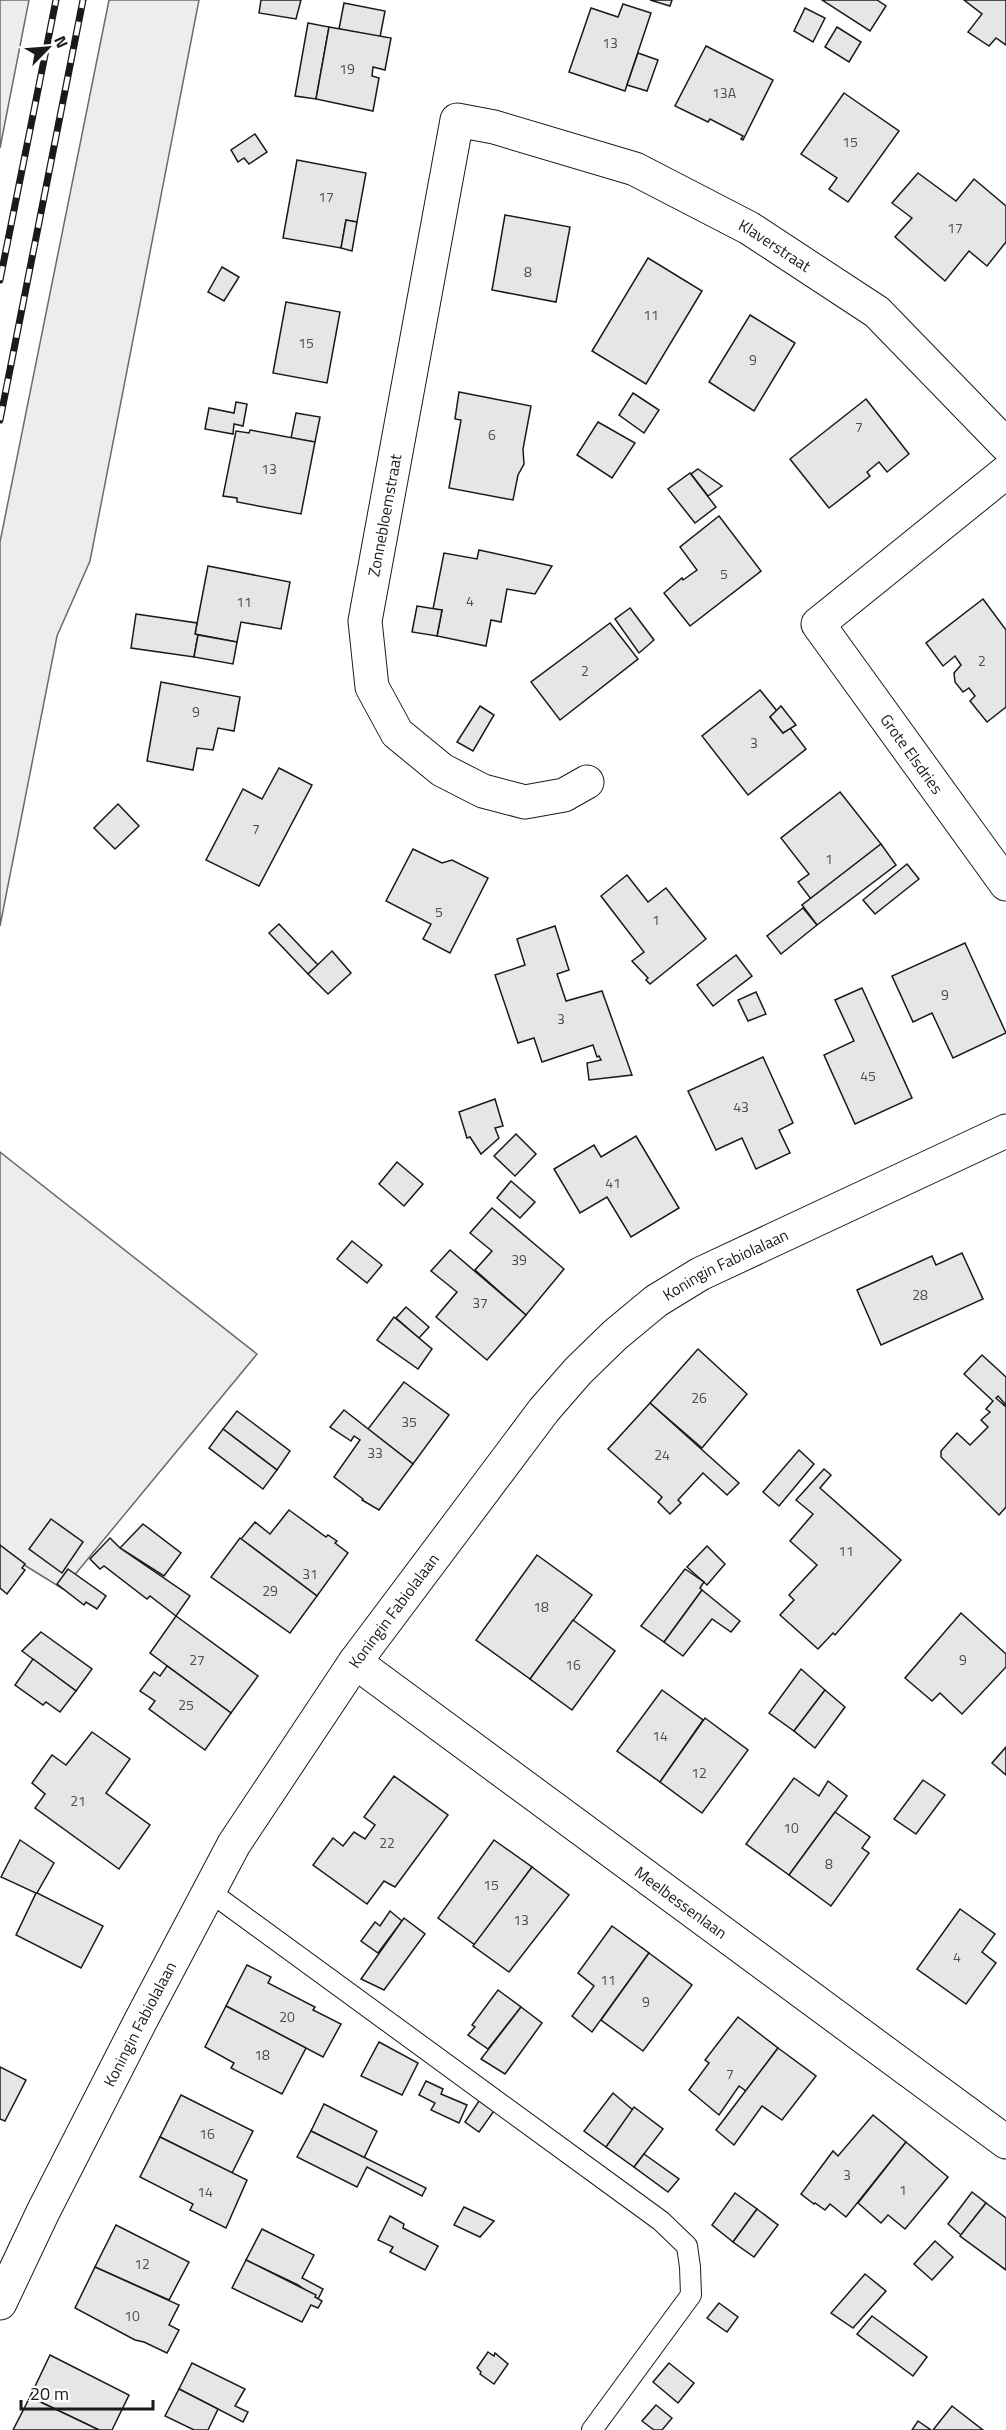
<svg xmlns="http://www.w3.org/2000/svg" width="1006" height="2430" font-family="'Titillium Web',sans-serif">
<style>
.green{fill:#ededed;stroke:#6a6a6a;stroke-width:1.5}
.building{fill:#e6e6e6;stroke:#1a1a1a;stroke-width:1.5}
.lines{fill:none;stroke-linecap:round;stroke-linejoin:round}
.service-casing{stroke:#1a1a1a;stroke-width:22}
.minor-casing{stroke:#1a1a1a;stroke-width:35}
.service{stroke:#fff;stroke-width:20}
.minor{stroke:#fff;stroke-width:33}
.rail-casing{stroke:#1a1a1a;stroke-width:7}
.rail{stroke:#fff;stroke-width:4.5;stroke-dasharray:14;stroke-linecap:butt}
.labels{text-anchor:middle;stroke-width:4.5;stroke-linejoin:round;paint-order:stroke}
.number-label{font-size:14px;fill:#4d4d4d}
.street-label{font-size:16px;fill:#1a1a1a;stroke:#fff}
</style>
<rect width="100%" height="100%" fill="#fff"/>
<!-- green -->
<g class="green">
<polygon points="0,0 29,0 0,148"/>
<polygon points="109,0 199,0 90,561 57,636 0,926 0,542"/>
<polygon points="0,1152 257,1354 63,1589 0,1550"/>
</g>
<!-- building -->
<g class="building">
<polygon points="261,0 301,0 296,19 259,13"/>
<polygon points="650,0 672,0 670,6"/>
<polygon points="822,0 877,0 886,6 870,31"/>
<polygon points="964,0 1006,0 1006,45 996,38 989,46 968,32 982,14"/>
<polygon points="344,3 385,11 380,37 339,29"/>
<polygon points="623,4 651,13 625,91 569,72 591,8 618,17"/>
<polygon points="805,8 825,18 813,42 794,31"/>
<polygon points="308,23 329,27 316,99 295,96"/>
<polygon points="329,27 391,38 385,70 373,67 372,76 379,78 373,111 316,99"/>
<polygon points="837,27 861,42 849,62 825,47"/>
<polygon points="706,46 773,80 743,140 741,139 743,136 710,119 708,122 675,106"/>
<polygon points="638,53 658,60 647,91 627,85"/>
<polygon points="844,93 899,131 848,202 829,189 837,178 801,154"/>
<polygon points="255,134 267,152 249,164 244,158 238,162 231,150"/>
<polygon points="297,160 366,173 357,222 346,220 341,248 283,238"/>
<polygon points="918,173 956,201 974,179 1006,206 1006,242 987,266 969,251 945,281 895,237 912,218 892,203"/>
<polygon points="505,215 570,227 556,302 492,290"/>
<polygon points="346,220 357,222 352,251 341,248"/>
<polygon points="648,258 702,291 646,384 592,351"/>
<polygon points="222,267 239,277 224,301 208,292"/>
<polygon points="286,302 340,312 327,383 273,373"/>
<polygon points="750,315 795,343 754,411 709,382"/>
<polygon points="459,392 531,406 523,449 524,464 518,475 513,500 449,488 461,420 455,419"/>
<polygon points="633,393 659,410 644,433 619,415"/>
<polygon points="866,399 909,454 887,472 879,462 867,472 870,476 829,508 790,459"/>
<polygon points="236,402 247,404 243,426 234,424 233,434 205,429 209,408 234,413"/>
<polygon points="296,413 320,417 315,442 291,438"/>
<polygon points="598,422 635,443 612,478 577,455"/>
<polygon points="250,430 315,442 301,514 237,502 237,498 223,496 236,431 249,433"/>
<polygon points="698,469 722,486 708,496 691,474"/>
<polygon points="690,473 716,507 695,523 668,489"/>
<polygon points="719,516 761,571 690,626 664,593 682,578 683,580 697,570 680,547"/>
<polygon points="479,550 552,566 535,594 507,589 501,622 491,620 486,646 437,636 442,610 433,609 444,553 477,559"/>
<polygon points="208,566 290,582 281,629 241,622 237,642 195,634"/>
<polygon points="983,599 1006,630 1006,707 987,722 970,701 975,696 969,688 963,692 955,682 954,673 961,665 955,656 943,666 926,643"/>
<polygon points="417,606 442,610 437,636 412,632"/>
<polygon points="630,608 654,640 639,653 615,619"/>
<polygon points="136,614 197,623 195,634 198,635 194,657 131,648"/>
<polygon points="610,623 638,659 560,720 531,682"/>
<polygon points="198,635 237,642 233,664 194,657"/>
<polygon points="161,682 240,697 234,731 218,728 213,750 197,748 193,770 147,761"/>
<polygon points="760,690 777,711 770,717 783,733 790,728 806,749 748,795 702,736"/>
<polygon points="480,706 494,715 473,751 457,742"/>
<polygon points="781,706 796,725 783,733 770,717"/>
<polygon points="279,768 312,785 259,886 206,860 243,789 262,799"/>
<polygon points="840,792 881,844 811,899 798,882 809,874 781,838"/>
<polygon points="118,804 139,826 115,849 94,828"/>
<polygon points="881,844 896,865 817,925 802,905"/>
<polygon points="413,849 442,863 452,860 488,878 450,953 423,939 431,924 386,901"/>
<polygon points="907,864 919,879 875,914 863,900"/>
<polygon points="627,875 648,902 666,888 706,939 650,984 646,980 648,978 632,961 644,952 601,896"/>
<polygon points="803,908 817,925 781,954 767,936"/>
<polygon points="279,924 318,965 308,974 269,933"/>
<polygon points="555,926 569,970 557,974 566,1001 602,991 632,1075 589,1080 587,1063 601,1060 599,1056 597,1057 593,1045 542,1062 534,1038 518,1043 495,975 525,965 517,939"/>
<polygon points="965,943 1006,1033 953,1058 932,1013 913,1022 892,976"/>
<polygon points="332,951 351,973 328,994 308,974"/>
<polygon points="736,955 752,976 713,1006 697,985"/>
<polygon points="862,988 912,1098 855,1124 824,1055 854,1041 835,1000"/>
<polygon points="756,992 766,1014 748,1021 738,1000"/>
<polygon points="763,1057 793,1123 779,1130 790,1153 756,1169 742,1138 716,1150 688,1091"/>
<polygon points="495,1099 503,1126 495,1128 499,1138 481,1154 470,1137 467,1138 459,1112"/>
<polygon points="516,1134 536,1154 515,1176 494,1156"/>
<polygon points="636,1136 679,1208 631,1237 607,1197 580,1213 554,1169 594,1145 601,1157"/>
<polygon points="397,1162 423,1184 404,1206 379,1184"/>
<polygon points="511,1181 535,1202 520,1218 497,1198"/>
<polygon points="492,1208 564,1269 526,1315 475,1270 492,1251 470,1233"/>
<polygon points="352,1241 382,1265 367,1283 337,1259"/>
<polygon points="450,1250 526,1315 487,1360 436,1317 457,1292 431,1271"/>
<polygon points="962,1253 983,1299 881,1345 857,1290 932,1256 936,1265"/>
<polygon points="406,1307 429,1327 419,1338 396,1318"/>
<polygon points="394,1317 432,1349 418,1369 377,1340"/>
<polygon points="698,1349 747,1394 702,1448 650,1403"/>
<polygon points="982,1355 1006,1377 1006,1405 998,1396 996,1398 1006,1407 1006,1507 999,1515 941,1457 941,1451 957,1433 970,1445 988,1427 981,1420 990,1412 986,1409 993,1401 964,1374"/>
<polygon points="404,1382 449,1415 413,1464 368,1429"/>
<polygon points="650,1403 739,1483 727,1495 703,1473 678,1500 681,1503 670,1514 658,1502 662,1497 608,1449"/>
<polygon points="344,1410 413,1464 379,1510 362,1500 363,1499 334,1477 360,1440 354,1436 351,1441 330,1427"/>
<polygon points="237,1411 290,1451 277,1470 223,1429"/>
<polygon points="223,1429 277,1470 263,1489 209,1448"/>
<polygon points="799,1450 814,1464 779,1506 763,1492"/>
<polygon points="824,1469 831,1475 820,1488 901,1560 835,1635 833,1633 818,1649 780,1615 794,1600 789,1595 817,1565 790,1541 813,1514 796,1500"/>
<polygon points="289,1510 326,1537 328,1535 337,1541 335,1543 348,1553 317,1596 241,1539 255,1522 270,1534"/>
<polygon points="51,1519 83,1542 62,1573 29,1549"/>
<polygon points="143,1524 181,1553 164,1576 120,1548"/>
<polygon points="110,1538 120,1548 190,1596 176,1616 150,1596 147,1599 104,1566 100,1569 90,1559"/>
<polygon points="240,1538 317,1596 290,1633 211,1577"/>
<polygon points="0,1545 25,1564 22,1568 25,1570 7,1594 0,1588"/>
<polygon points="707,1546 725,1564 707,1585 687,1567"/>
<polygon points="537,1555 592,1595 530,1679 476,1640"/>
<polygon points="68,1569 106,1596 97,1609 86,1602 84,1605 57,1584"/>
<polygon points="685,1569 704,1582 700,1588 702,1590 664,1642 641,1626"/>
<polygon points="702,1590 740,1621 731,1632 712,1619 683,1656 664,1642"/>
<polygon points="961,1613 1006,1654 1006,1667 962,1714 940,1693 932,1701 905,1678"/>
<polygon points="176,1616 258,1676 231,1713 150,1653"/>
<polygon points="573,1620 615,1651 572,1710 530,1679"/>
<polygon points="41,1632 92,1669 76,1691 22,1651"/>
<polygon points="33,1659 76,1691 60,1712 46,1702 43,1705 15,1685"/>
<polygon points="167,1666 231,1713 205,1750 149,1709 155,1701 140,1691 154,1672 160,1676"/>
<polygon points="801,1669 825,1690 794,1731 769,1713"/>
<polygon points="662,1690 703,1720 660,1782 617,1751"/>
<polygon points="825,1690 845,1707 815,1748 794,1731"/>
<polygon points="705,1718 748,1750 702,1813 660,1782"/>
<polygon points="92,1732 130,1759 106,1793 150,1825 119,1869 35,1808 45,1794 32,1783 52,1755 66,1765"/>
<polygon points="1006,1747 1006,1775 992,1763"/>
<polygon points="394,1776 448,1815 395,1887 384,1881 367,1904 313,1865 333,1838 343,1846 354,1832 365,1839 375,1825 364,1817"/>
<polygon points="794,1778 819,1796 828,1781 847,1796 789,1875 746,1844"/>
<polygon points="923,1780 945,1795 916,1834 894,1819"/>
<polygon points="835,1812 870,1837 862,1848 869,1853 831,1906 789,1875"/>
<polygon points="20,1840 54,1863 37,1893 103,1926 81,1968 16,1935 36,1893 1,1877"/>
<polygon points="494,1840 532,1867 475,1945 438,1918"/>
<polygon points="532,1867 569,1895 509,1972 473,1946"/>
<polygon points="960,1909 995,1934 982,1952 996,1963 966,2004 917,1969"/>
<polygon points="390,1911 402,1921 378,1953 361,1941 375,1922 380,1926"/>
<polygon points="404,1918 425,1934 384,1990 361,1979"/>
<polygon points="612,1926 649,1953 592,2032 572,2016 594,1986 578,1973"/>
<polygon points="649,1953 692,1985 643,2051 601,2020"/>
<polygon points="247,1965 271,1977 268,1983 315,2007 313,2010 341,2024 323,2057 226,2006"/>
<polygon points="498,1990 521,2007 488,2049 468,2035 475,2027 472,2025"/>
<polygon points="226,2006 306,2048 282,2094 231,2068 234,2063 205,2047"/>
<polygon points="521,2007 542,2023 505,2074 481,2059"/>
<polygon points="738,2017 778,2048 746,2091 739,2086 719,2115 689,2090 709,2063 705,2060"/>
<polygon points="379,2042 418,2063 402,2095 361,2076"/>
<polygon points="778,2048 816,2076 782,2120 762,2106 734,2145 716,2130"/>
<polygon points="0,2067 26,2080 5,2121 0,2119"/>
<polygon points="426,2081 443,2089 441,2094 467,2105 459,2123 431,2110 435,2103 419,2095"/>
<polygon points="613,2093 633,2110 606,2147 584,2131"/>
<polygon points="181,2095 253,2131 232,2173 160,2137"/>
<polygon points="479,2101 494,2111 479,2132 465,2122"/>
<polygon points="324,2104 377,2131 364,2158 311,2131"/>
<polygon points="634,2107 663,2129 634,2167 606,2147"/>
<polygon points="873,2115 906,2142 846,2217 830,2204 825,2210 815,2203 814,2204 801,2194 833,2151 838,2156"/>
<polygon points="311,2131 426,2188 422,2196 367,2167 357,2187 297,2157"/>
<polygon points="160,2137 247,2180 226,2228 190,2210 193,2204 140,2177"/>
<polygon points="906,2142 948,2177 905,2229 888,2215 881,2223 858,2203"/>
<polygon points="644,2154 679,2179 668,2192 634,2167"/>
<polygon points="972,2192 986,2203 961,2235 948,2224"/>
<polygon points="735,2193 757,2209 733,2242 712,2225"/>
<polygon points="986,2203 1006,2218 1006,2270 960,2236"/>
<polygon points="464,2207 494,2221 480,2237 454,2225"/>
<polygon points="757,2209 778,2225 754,2257 733,2242"/>
<polygon points="390,2216 404,2224 403,2228 438,2246 425,2270 390,2252 393,2247 378,2240"/>
<polygon points="116,2225 189,2262 169,2300 95,2267"/>
<polygon points="262,2229 314,2255 302,2278 323,2289 318,2299 298,2285 246,2260"/>
<polygon points="935,2241 953,2257 932,2280 914,2264"/>
<polygon points="246,2260 316,2295 315,2297 322,2301 318,2308 311,2305 302,2322 232,2288"/>
<polygon points="95,2267 179,2305 169,2325 179,2330 167,2353 144,2342 135,2340 75,2308"/>
<polygon points="865,2274 886,2291 853,2328 831,2313"/>
<polygon points="719,2303 738,2317 727,2332 707,2318"/>
<polygon points="872,2316 927,2357 913,2376 857,2334"/>
<polygon points="488,2352 494,2356 495,2353 508,2364 494,2384 480,2374 481,2372 477,2368"/>
<polygon points="50,2355 129,2395 112,2430 99,2430 30,2397"/>
<polygon points="192,2363 245,2389 235,2406 248,2412 243,2422 179,2389"/>
<polygon points="669,2363 694,2383 678,2403 653,2382"/>
<polygon points="179,2389 218,2409 208,2430 194,2430 165,2416"/>
<polygon points="30,2397 99,2430 13,2430"/>
<polygon points="656,2405 672,2418 662,2430 654,2430 642,2421"/>
<polygon points="952,2406 983,2430 933,2430"/>
<polygon points="918,2421 931,2430 912,2430"/>
</g>
<g class="lines">
<!-- service casing -->
<g class="service-casing">
<polyline id="service" points="209,1891 661,2221 687,2246 690,2267 691,2295 592,2430"/>
</g>
<!-- minor casing -->
<g class="minor-casing">
<g id="minor">
<path id="s1" d="M 1006,472 L 818,624 L 1006,884"/>
<path id="s2" d="M 587,782 L 564,795 L 525,802 L 483,791 L 442,770 L 397,733 L 372,687 L 365,621 L 457,120 L 494,127 L 635,169 L 749,228 L 877,312 L 1006,445"/>
<path id="s3" d="M 355,1662 L 1006,2142"/>
<path id="s4" d="M 0,2303 L 43,2212 L 140,2022 L 234,1844 L 355,1662 L 544,1410 L 578,1371 L 615,1335 L 656,1301 L 700,1274 L 1006,1131"/>
</g>
</g>
<!-- service -->
<use href="#service" class="service"/>
<!-- minor -->
<use href="#minor" class="minor"/>
<!-- rail casing -->
<g class="rail-casing">
<g id="rail">
<polyline points="0,280 56,0"/>
<polyline points="0,420 83,0"/>
</g>
</g>
<!-- rail -->
<use href="#rail" class="rail"/>
</g>
<g class="labels">
<!-- number labels -->
<g class="number-label">
<text x="610" y="48">13</text>
<text x="347" y="74">19</text>
<text x="724" y="98">13A</text>
<text x="850" y="147">15</text>
<text x="326" y="202">17</text>
<text x="955" y="233">17</text>
<text x="528" y="277">8</text>
<text x="651" y="320">11</text>
<text x="306" y="348">15</text>
<text x="753" y="365">9</text>
<text x="859" y="432">7</text>
<text x="492" y="440">6</text>
<text x="269" y="474">13</text>
<text x="724" y="579">5</text>
<text x="470" y="606">4</text>
<text x="244" y="607">11</text>
<text x="982" y="666">2</text>
<text x="585" y="676">2</text>
<text x="196" y="717">9</text>
<text x="754" y="748">3</text>
<text x="256" y="834">7</text>
<text x="829" y="864">1</text>
<text x="439" y="917">5</text>
<text x="656" y="925">1</text>
<text x="945" y="1000">9</text>
<text x="561" y="1024">3</text>
<text x="868" y="1081">45</text>
<text x="741" y="1112">43</text>
<text x="613" y="1188">41</text>
<text x="519" y="1265">39</text>
<text x="920" y="1300">28</text>
<text x="480" y="1308">37</text>
<text x="699" y="1403">26</text>
<text x="409" y="1427">35</text>
<text x="375" y="1458">33</text>
<text x="662" y="1460">24</text>
<text x="846" y="1556">11</text>
<text x="310" y="1579">31</text>
<text x="270" y="1596">29</text>
<text x="541" y="1612">18</text>
<text x="197" y="1665">27</text>
<text x="963" y="1665">9</text>
<text x="573" y="1670">16</text>
<text x="186" y="1710">25</text>
<text x="660" y="1741">14</text>
<text x="699" y="1778">12</text>
<text x="78" y="1806">21</text>
<text x="791" y="1833">10</text>
<text x="387" y="1848">22</text>
<text x="829" y="1869">8</text>
<text x="491" y="1890">15</text>
<text x="521" y="1925">13</text>
<text x="957" y="1962">4</text>
<text x="608" y="1985">11</text>
<text x="646" y="2007">9</text>
<text x="287" y="2022">20</text>
<text x="262" y="2060">18</text>
<text x="730" y="2079">7</text>
<text x="207" y="2139">16</text>
<text x="847" y="2180">3</text>
<text x="903" y="2195">1</text>
<text x="205" y="2197">14</text>
<text x="142" y="2269">12</text>
<text x="132" y="2321">10</text>
</g>
<!-- street labels -->
<g class="street-label">
<text dy="6" stroke="none"><textPath href="#s2" startOffset="1186">Klaverstraat</textPath></text>
<text dy="6" stroke="none"><textPath href="#s2" startOffset="440">Zonnebloemstraat</textPath></text>
<text dy="6" stroke="none"><textPath href="#s1" startOffset="402">Grote Elsdries</textPath></text>
<text dy="6" stroke="none"><textPath href="#s4" startOffset="1284">Koningin Fabiolalaan</textPath></text>
<text dy="6" stroke="none"><textPath href="#s4" startOffset="798">Koningin Fabiolalaan</textPath></text>
<text dy="6" stroke="none"><textPath href="#s3" startOffset="405">Meelbessenlaan</textPath></text>
<text dy="6" stroke="none"><textPath href="#s4" startOffset="312">Koningin Fabiolalaan</textPath></text>
</g>
</g>
<!-- north arrow -->
<g transform="translate(48 48) rotate(65)" stroke="#ffffff" stroke-width="4.5" paint-order="stroke">
<path d="M0-4.5L10 22L0 15L-10 22Z" fill="#1a1a1a"/>
<text y="-9" font-size="16" font-weight="bold" text-anchor="middle" fill="#1a1a1a">N</text>
</g>
<!-- scale -->
<path d="M21 2400v9h132v-9" fill="none" stroke="#1a1a1a" stroke-width="3"/>
<text x="30" y="2400" font-size="18" fill="#1a1a1a" stroke="#ffffff" stroke-width="4.5" paint-order="stroke">20 m</text>
</svg>
